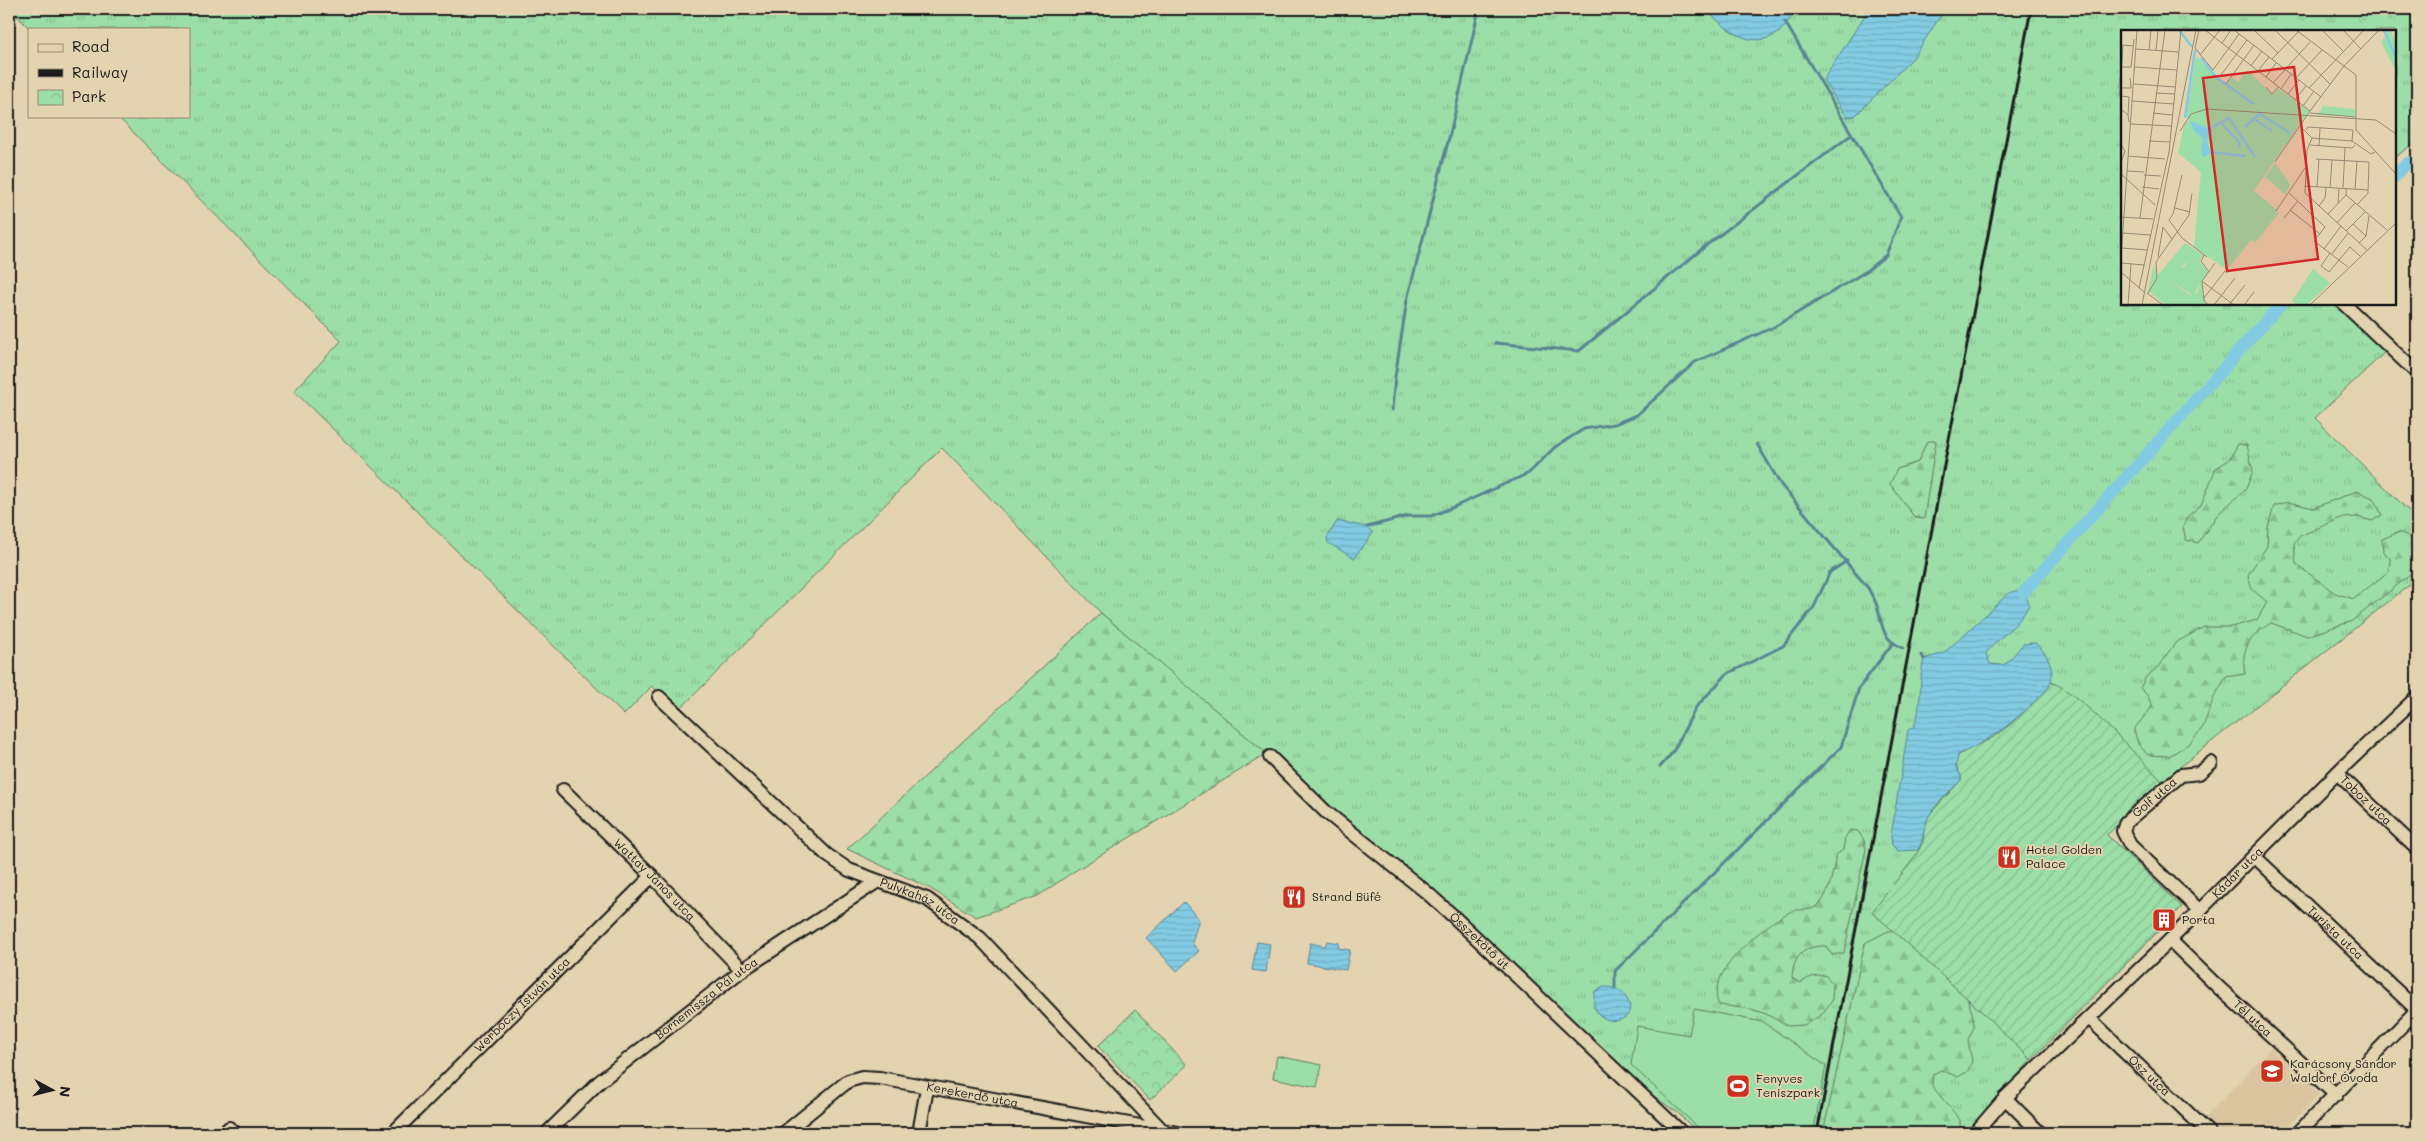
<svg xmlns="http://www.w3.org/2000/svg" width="2426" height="1142" font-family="Mali,sans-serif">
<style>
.built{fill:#dbc5a1}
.grass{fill:url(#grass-tufts);stroke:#5c7d62}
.forest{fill:url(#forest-firs);stroke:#5c7d62}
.park{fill:url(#park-crowns);stroke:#5c7d62}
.garden{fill:url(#garden-furrows);stroke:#5c7d62}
.pitch{fill:#9cdea8;stroke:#5c7d62}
.water{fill:url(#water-rules);stroke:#598593}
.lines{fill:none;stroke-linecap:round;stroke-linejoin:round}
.stream{stroke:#598593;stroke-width:3}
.canal{stroke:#82cbe3;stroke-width:12}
.street-casing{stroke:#1c1c1c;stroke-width:16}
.street{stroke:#e4d3b0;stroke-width:12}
.rail{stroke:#1c1c1c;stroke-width:3}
.labels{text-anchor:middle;stroke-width:4;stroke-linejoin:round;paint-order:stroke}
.street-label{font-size:12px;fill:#1c1c1c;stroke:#e4d3b0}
.poi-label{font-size:12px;fill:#1c1c1c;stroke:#e4d3b0;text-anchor:start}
.inset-river{fill:none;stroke:#82cbe3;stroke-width:2.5}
.inset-road{fill:none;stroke:#948a75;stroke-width:1}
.view{fill:#d62828;fill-opacity:0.15;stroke:#d62828;stroke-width:2.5}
.inset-edge{fill:none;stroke:#1c1c1c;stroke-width:2.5}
</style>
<defs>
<pattern id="grass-tufts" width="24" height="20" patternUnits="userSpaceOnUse" patternTransform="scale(1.25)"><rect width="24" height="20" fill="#9cdea8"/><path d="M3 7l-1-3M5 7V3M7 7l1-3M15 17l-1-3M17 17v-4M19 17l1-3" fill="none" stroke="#86be90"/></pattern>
<pattern id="forest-firs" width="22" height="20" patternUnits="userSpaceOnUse" patternTransform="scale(1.25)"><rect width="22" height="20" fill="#9cdea8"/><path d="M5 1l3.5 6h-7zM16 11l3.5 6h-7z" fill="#86be90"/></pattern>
<pattern id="park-crowns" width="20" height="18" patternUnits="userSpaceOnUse" patternTransform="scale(1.25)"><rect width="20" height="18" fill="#9cdea8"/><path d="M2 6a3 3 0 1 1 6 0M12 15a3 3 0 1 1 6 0" fill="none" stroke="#86be90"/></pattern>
<pattern id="garden-furrows" width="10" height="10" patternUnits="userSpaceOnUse" patternTransform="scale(1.25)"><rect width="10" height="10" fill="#9cdea8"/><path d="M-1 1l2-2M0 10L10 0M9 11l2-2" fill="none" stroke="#86be90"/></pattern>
<pattern id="water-rules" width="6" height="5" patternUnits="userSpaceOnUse" patternTransform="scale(1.25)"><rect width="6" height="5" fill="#82cbe3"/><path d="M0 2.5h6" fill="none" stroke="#70aec2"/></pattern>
</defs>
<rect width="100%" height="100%" fill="#e4d3b0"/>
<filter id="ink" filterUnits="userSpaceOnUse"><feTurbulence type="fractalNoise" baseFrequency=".02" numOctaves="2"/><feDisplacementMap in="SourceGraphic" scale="10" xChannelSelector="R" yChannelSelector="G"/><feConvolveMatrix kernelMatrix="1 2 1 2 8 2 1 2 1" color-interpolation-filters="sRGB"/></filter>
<g filter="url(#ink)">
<!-- built -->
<polygon class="built" points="2271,1048 2320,1094 2281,1133 2222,1133 2205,1118"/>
<!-- grass -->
<polygon class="grass" points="10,9 2417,9 2417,141 2395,157 2395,31 2122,31 2122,304 2336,304 2386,351 2315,418 2417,519 2417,579 2167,777 2107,835 2182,907 2031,1060 1966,1133 1698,1133 1678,1113 1606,1063 1270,757 1101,613 942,448 678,711 652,686 624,715 294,391 341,341 117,116 189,116 189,29 30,29"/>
<!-- forest -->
<g class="forest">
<polygon points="1927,441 1936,441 1924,519 1915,518 1890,484 1897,469 1918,462"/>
<polygon points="2238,444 2247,445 2253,471 2246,489 2218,514 2198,543 2186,540 2183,527 2188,516 2201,505 2216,468 2229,460"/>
<path d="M 2357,491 L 2373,498 L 2382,515 L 2372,521 L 2358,517 L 2341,518 L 2300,536 L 2294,544 L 2296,564 L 2335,593 L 2354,599 L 2389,571 L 2390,558 L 2383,552 L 2382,539 L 2399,532 L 2408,536 L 2417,545 L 2417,563 L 2415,571 L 2352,621 L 2307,636 L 2271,623 C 2250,636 2240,649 2245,674 L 2226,677 L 2214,697 L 2203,727 L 2190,743 L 2169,756 L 2148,755 L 2138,744 L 2134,729 L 2152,707 L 2148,696 L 2140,688 L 2146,677 L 2158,667 L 2175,643 L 2204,627 L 2231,627 L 2257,620 L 2267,602 L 2252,589 L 2248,575 L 2267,546 L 2268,527 L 2274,506 L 2288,502 L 2313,508 Z"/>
<polygon points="1101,613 1266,753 1265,755 1073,872 1038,896 976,917 931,889 847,849"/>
<path d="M 1850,830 L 1858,831 L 1864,840 L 1866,849 L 1844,953 L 1832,955 L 1826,946 C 1805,945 1793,956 1792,978 L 1800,983 L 1811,977 L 1825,975 L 1833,984 L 1832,1001 L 1821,1015 L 1804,1025 L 1788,1026 L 1766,1014 L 1751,1009 L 1719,1005 C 1703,974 1765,924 1790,912 C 1799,907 1812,914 1821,902 C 1831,890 1833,870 1836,855 L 1843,850 L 1845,838 Z"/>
<polygon points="1901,930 1967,997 1973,1016 1974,1027 1968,1040 1972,1061 1967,1072 1958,1077 1941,1070 1933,1074 1932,1086 1960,1120 1960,1132 1823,1133 1865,943 1888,931"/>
</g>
<!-- park -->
<polygon class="park" points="1135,1010 1187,1065 1150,1100 1098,1046"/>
<!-- garden -->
<path class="garden" d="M 2050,682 C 2074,687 2141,760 2162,781 L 2107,835 L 2182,907 L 2031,1060 L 1980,1010 L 1872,912 L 1915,857 L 1923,842 L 1924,828 L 1929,815 L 1961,780 C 1962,772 1953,767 1956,759 C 1960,750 1981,744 1990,739 C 2012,726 2030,705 2049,687 Z"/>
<!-- pitch -->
<g class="pitch">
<polygon points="1694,1009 1763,1022 1826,1066 1813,1133 1704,1133 1631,1065 1637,1026 1689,1035"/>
<polygon points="1277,1056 1322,1065 1317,1087 1273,1078"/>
</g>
<!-- water -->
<g class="water">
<path d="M 1705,9 L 1793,9 C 1790,21 1784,30 1773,36 C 1747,49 1723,26 1705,9 Z"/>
<polygon points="1869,9 1945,9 1913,58 1855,116 1847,117 1823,80"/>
<polygon points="1337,521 1367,527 1373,533 1354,558 1328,543 1327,538"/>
<path d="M 2016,591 L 2023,593 L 2029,605 C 2019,626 2000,636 1986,653 L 1990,664 L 2002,665 L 2007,663 L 2023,644 L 2035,643 C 2047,652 2058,672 2048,688 C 2045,693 2038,697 2034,702 C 2011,725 1988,741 1958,755 L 1956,767 L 1961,776 L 1961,780 C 1951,791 1936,803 1929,816 C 1923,827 1924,839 1918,850 L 1898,851 L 1892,845 L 1891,836 L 1908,730 L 1914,727 C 1923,705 1918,682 1924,659 L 1944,653 L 2009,593 Z"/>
<polygon points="1184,902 1199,919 1192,943 1199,951 1177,971 1146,938"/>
<polygon points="1327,941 1339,943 1338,948 1350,950 1346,970 1307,963 1310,943 1325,946"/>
<polygon points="1257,942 1270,944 1266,972 1252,970"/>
<path d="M 1604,987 C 1615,987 1621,989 1627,999 C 1643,1028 1584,1030 1595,991 Z"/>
</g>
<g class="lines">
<!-- stream -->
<g class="stream">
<polyline points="1495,343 1579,351 1708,244 1851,135"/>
<polyline points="1392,410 1395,377 1407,300 1450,134 1479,9"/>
<path d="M 1757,444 L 1781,485 L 1868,588 C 1871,594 1875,600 1877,606 C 1884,625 1879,638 1903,648"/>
<polyline points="1367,527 1408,516 1431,516 1456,506 1529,473 1555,447 1584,429 1614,424 1637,415 1695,362 1774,327 1865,272 1886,255 1901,217 1785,22"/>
<polyline points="1922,655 1924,659"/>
<polyline points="1660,767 1673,752 1696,707 1727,674 1783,646 1814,607 1830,572 1847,561"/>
<polyline points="1615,987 1615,971 1841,747 1859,688 1892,644"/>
</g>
<!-- canal -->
<g class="canal">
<polyline points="2395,177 2405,165 2417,158"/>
<polyline points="2023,593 2281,304"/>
</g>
<!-- street casing -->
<g class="street-casing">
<g id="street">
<polyline points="2344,304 2417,373"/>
<path id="s1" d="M 659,697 L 827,855 L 849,870 L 927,899 L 980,938 L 1162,1130"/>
<path id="s2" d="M 1270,757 L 1326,812 L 1425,891 L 1452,915 L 1682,1133"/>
<path id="s3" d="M 2337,773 L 2417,849"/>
<path id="s4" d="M 563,790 L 652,876 L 742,970"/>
<path id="s5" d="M 2254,856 L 2417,1010"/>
<path id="s6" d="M 2200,911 L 2130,845 L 2123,831 L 2126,822 L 2181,775 L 2199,773 L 2211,763"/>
<path id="s7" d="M 2170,940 L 2217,986 L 2336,1095"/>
<path id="s8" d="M 2090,1019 L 2209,1133"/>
<polyline points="2005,1098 2040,1133"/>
<polyline points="224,1133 229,1128 235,1133"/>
<path id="s9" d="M 393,1133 L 652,876"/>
<path id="s10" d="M 547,1133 L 599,1082 L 742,970 L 878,881"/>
<path id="s11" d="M 784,1133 L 848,1081 L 862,1077 L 880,1078 L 1178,1133"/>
<polyline points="919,1133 927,1088"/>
<path id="s12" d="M 1975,1133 L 2008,1095 L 2170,940 L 2345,765 L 2417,697"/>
<polyline points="2298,1133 2417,1010"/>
</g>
</g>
<!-- street -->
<use href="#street" class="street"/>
<!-- rail -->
<polyline class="rail" points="1817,1133 2031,9"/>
</g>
</g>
<!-- icons -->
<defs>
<g id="restaurant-square" transform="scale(1.25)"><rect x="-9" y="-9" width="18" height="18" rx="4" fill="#c8321e" stroke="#e4d3b0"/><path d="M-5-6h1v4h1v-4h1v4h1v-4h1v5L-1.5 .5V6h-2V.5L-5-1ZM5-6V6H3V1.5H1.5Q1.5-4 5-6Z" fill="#fff"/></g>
<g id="building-square" transform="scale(1.25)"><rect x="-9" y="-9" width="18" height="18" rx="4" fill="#c8321e" stroke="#e4d3b0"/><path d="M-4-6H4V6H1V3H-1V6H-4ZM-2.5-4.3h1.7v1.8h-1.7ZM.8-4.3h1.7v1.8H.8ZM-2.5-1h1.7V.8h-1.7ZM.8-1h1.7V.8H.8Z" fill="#fff"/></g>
<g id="school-square" transform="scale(1.25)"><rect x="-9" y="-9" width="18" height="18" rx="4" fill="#c8321e" stroke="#e4d3b0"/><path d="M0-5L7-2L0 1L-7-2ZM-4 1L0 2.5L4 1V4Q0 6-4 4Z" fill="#fff"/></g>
<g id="stadium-square" transform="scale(1.25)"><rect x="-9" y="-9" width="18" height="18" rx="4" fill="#c8321e" stroke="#e4d3b0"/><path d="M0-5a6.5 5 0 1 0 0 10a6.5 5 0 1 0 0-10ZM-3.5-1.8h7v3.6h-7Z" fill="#fff"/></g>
</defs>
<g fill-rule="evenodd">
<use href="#restaurant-square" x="2009" y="857"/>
<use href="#restaurant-square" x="1294" y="897"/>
<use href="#building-square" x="2164" y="920"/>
<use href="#school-square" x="2272" y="1071"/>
<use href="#stadium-square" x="1738" y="1086"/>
</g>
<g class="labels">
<!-- street labels -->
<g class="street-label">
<text dy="4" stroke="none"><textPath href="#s6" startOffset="159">Golf utca</textPath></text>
<text dy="4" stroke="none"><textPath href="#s3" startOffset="40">Toboz utca</textPath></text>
<text dy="4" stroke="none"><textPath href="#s12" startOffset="370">Kádár utca</textPath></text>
<text dy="4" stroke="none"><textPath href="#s4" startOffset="128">Wattay János utca</textPath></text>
<text dy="4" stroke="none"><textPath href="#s1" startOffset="335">Pulykaház utca</textPath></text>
<text dy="4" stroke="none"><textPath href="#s5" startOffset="112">Turista utca</textPath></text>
<text dy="4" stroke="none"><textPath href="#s2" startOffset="279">Összekötő út</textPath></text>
<text dy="4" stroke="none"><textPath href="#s10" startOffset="209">Bornemissza Pál utca</textPath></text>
<text dy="4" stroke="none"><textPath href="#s9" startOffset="182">Werbőczy István utca</textPath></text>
<text dy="4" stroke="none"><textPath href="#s7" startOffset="114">Tél utca</textPath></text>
<text dy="4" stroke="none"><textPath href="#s8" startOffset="82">Ősz utca</textPath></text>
<text dy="4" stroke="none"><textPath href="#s11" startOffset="209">Kerekerdő utca</textPath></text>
</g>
<!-- poi labels -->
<g class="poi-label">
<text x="2026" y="854">Hotel Golden<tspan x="2026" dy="14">Palace</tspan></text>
<text x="1312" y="901">Strand Büfé</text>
<text x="2182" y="924">Porta</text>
<text x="2290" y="1068">Karácsony Sándor<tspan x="2290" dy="14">Waldorf Óvoda</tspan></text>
<text x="1756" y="1083">Fenyves<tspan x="1756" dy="14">Teniszpark</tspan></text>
</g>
</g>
<!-- overview -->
<g transform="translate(2121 30)">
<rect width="275" height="275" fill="#e4d3b0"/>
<path d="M 75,26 L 104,55 L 111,47 L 117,52 L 126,40 L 152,65 L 157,58 L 188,81 L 133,161 L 156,180 L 157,184 L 134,213 L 130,210 L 106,240 L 73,217 L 80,142 L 57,123 L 63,95 L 68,90 L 65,86 ZM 202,76 L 234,79 L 234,86 L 197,85 Z" fill="#9cdea8"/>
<path d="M 128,43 L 133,48 L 133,54 L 144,59 L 144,63 L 136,61 L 132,55 L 124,55 L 122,47 L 127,53 L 130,49 L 125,45 ZM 168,74 L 173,76 L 177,74 L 186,83 L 163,83 ZM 154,133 L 169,154 L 165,165 L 144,147 ZM 64,213 L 82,225 L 78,231 L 87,242 L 81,251 L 85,275 L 44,275 L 27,261 L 33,234 L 36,246 ZM 68,230 L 70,243 L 79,253 L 76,263 L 69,265 L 47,249 Z" fill="#9cdea8" fill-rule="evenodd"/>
<path d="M 262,0 L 270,0 L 275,13 L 275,41 L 260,12 L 264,6 Z" fill="#9cdea8"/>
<path d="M 192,239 L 209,253 L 186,275 L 176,275 L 171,271 Z" fill="#9cdea8"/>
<path d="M 157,58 L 170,69 L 160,83 L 140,71 L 147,61 L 152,65 Z" fill="#9cdea8"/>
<path d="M 68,230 L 74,234 L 70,243 L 79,252 L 73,266 L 47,249 L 46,242 L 54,237 L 63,237 Z" fill="#9cdea8"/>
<path d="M 69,91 L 92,100 L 86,111 L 89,123 L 83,127 L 80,125 L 82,108 L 73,101 Z" fill="#82cbe3"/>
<path class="inset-river" d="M 58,0 L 71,17M 263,0 L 275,28M 80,28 L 96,48 L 133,74M 139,84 L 169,103M 64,88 L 74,20M 132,88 L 151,101M 99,92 L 118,112 L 119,118M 124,97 L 139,83M 90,98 L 108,88 L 134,127M 89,122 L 125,126"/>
<path class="inset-road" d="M 78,0 L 74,18 L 92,40 L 118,4M 84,0 L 189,81M 113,0 L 200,67M 133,0 L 157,23M 154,0 L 209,54M 175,0 L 235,45 L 235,100 L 275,144M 201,0 L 222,21M 222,0 L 240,19M 101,13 L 110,0M 15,19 L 58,22M 28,20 L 30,0M 35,21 L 37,0M 79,25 L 99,0M 151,29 L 179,0M 130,36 L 141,21M 223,36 L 258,0M 1,37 L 10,37 L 13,9M 14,37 L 56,40M 137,41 L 148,27M 100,45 L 126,10M 0,46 L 2,15 L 12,16M 145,47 L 155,33M 175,48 L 201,20M 152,53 L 189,12M 13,54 L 54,57M 105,54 L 133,15M 145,57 L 151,64 L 157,57M 0,58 L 10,58 L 9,48M 188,58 L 243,0M 160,59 L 170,44M 35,63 L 53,64M 167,64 L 178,50M 0,66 L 8,67 L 7,85M 174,70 L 185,56M 11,71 L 53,74M 182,76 L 193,61M 0,79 L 7,85 L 8,92M 189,81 L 223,36M 32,83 L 51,85M 189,83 L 235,87M 10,94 L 50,96M 179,96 L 191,108M 185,100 L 187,97 L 232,100 L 231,111M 59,101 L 70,84 L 86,79 L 255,90 L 275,104M 191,108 L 186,120 L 184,163 L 246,220M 191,108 L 231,111 L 250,124 L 254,122M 28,111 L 49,112M 0,114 L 4,121 L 0,133M 189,115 L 231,118 L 234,115M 198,116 L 199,98M 7,126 L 44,129M 195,129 L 248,132 L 247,163 L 236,175M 154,132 L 189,81M 6,141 L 23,142M 0,144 L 34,175M 23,145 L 40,146M 61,145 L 52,184 L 48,190 L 61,208 L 86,227M 183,156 L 247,160M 21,157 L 38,159M 196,157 L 198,129M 209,158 L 211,130M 222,158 L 224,118M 234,159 L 236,131M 167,162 L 204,197 L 193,211 L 227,237M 225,165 L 266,200M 217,173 L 218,158M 198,176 L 204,168 L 205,158M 54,178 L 69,182M 169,180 L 199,204M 155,181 L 184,138M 207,184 L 225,165 L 225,159M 0,187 L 32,189M 19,188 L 44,0M 163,188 L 176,172M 216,193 L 234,173M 232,194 L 245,206M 225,201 L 244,182M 2,203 L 29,205M 238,213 L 245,206 L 248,186M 1,218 L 26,220M 203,219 L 220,196M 209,223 L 200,236 L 208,242 L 218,230M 211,224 L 227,203M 83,225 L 80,231 L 88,242M 37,227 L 42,197 L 51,209M 0,228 L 16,0M 218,230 L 229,217 L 239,226M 0,233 L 23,235M 0,242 L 23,262M 82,252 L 113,275M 18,258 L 48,122 L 60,0M 26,263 L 42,275M 27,263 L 36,248 L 35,232 L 68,185 L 71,163M 83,268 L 104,241M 7,275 L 10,234M 21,275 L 75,0M 88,275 L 83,271 L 81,251 L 94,233M 93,275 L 114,248M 108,275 L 124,255M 123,275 L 133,262M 189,275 L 275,193"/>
<path class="view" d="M 173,37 L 197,229 L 106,241 L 82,48 Z"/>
<rect width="275" height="275" class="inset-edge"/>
</g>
<!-- margin -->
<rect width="2426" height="1142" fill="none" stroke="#e4d3b0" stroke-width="30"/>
<rect x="15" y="15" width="2396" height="1112" fill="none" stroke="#1c1c1c" stroke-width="2" filter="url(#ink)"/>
<!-- legend -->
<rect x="28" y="28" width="162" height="90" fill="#e4d3b0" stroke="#948a75"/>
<rect x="38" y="44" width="25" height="8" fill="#e4d3b0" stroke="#948a75"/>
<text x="72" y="52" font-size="15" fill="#1c1c1c">Road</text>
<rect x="38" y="69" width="25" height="8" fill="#1c1c1c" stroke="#948a75"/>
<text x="72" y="78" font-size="15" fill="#1c1c1c">Railway</text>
<rect x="38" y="90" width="25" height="15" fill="url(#park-crowns)" stroke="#948a75"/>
<text x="72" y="102" font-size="15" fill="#1c1c1c">Park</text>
<!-- north arrow -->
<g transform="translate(52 1090) rotate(97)" stroke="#e4d3b0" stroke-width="4" paint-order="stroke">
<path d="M0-4L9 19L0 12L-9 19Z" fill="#1c1c1c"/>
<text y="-8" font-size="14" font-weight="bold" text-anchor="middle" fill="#1c1c1c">N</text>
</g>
</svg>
